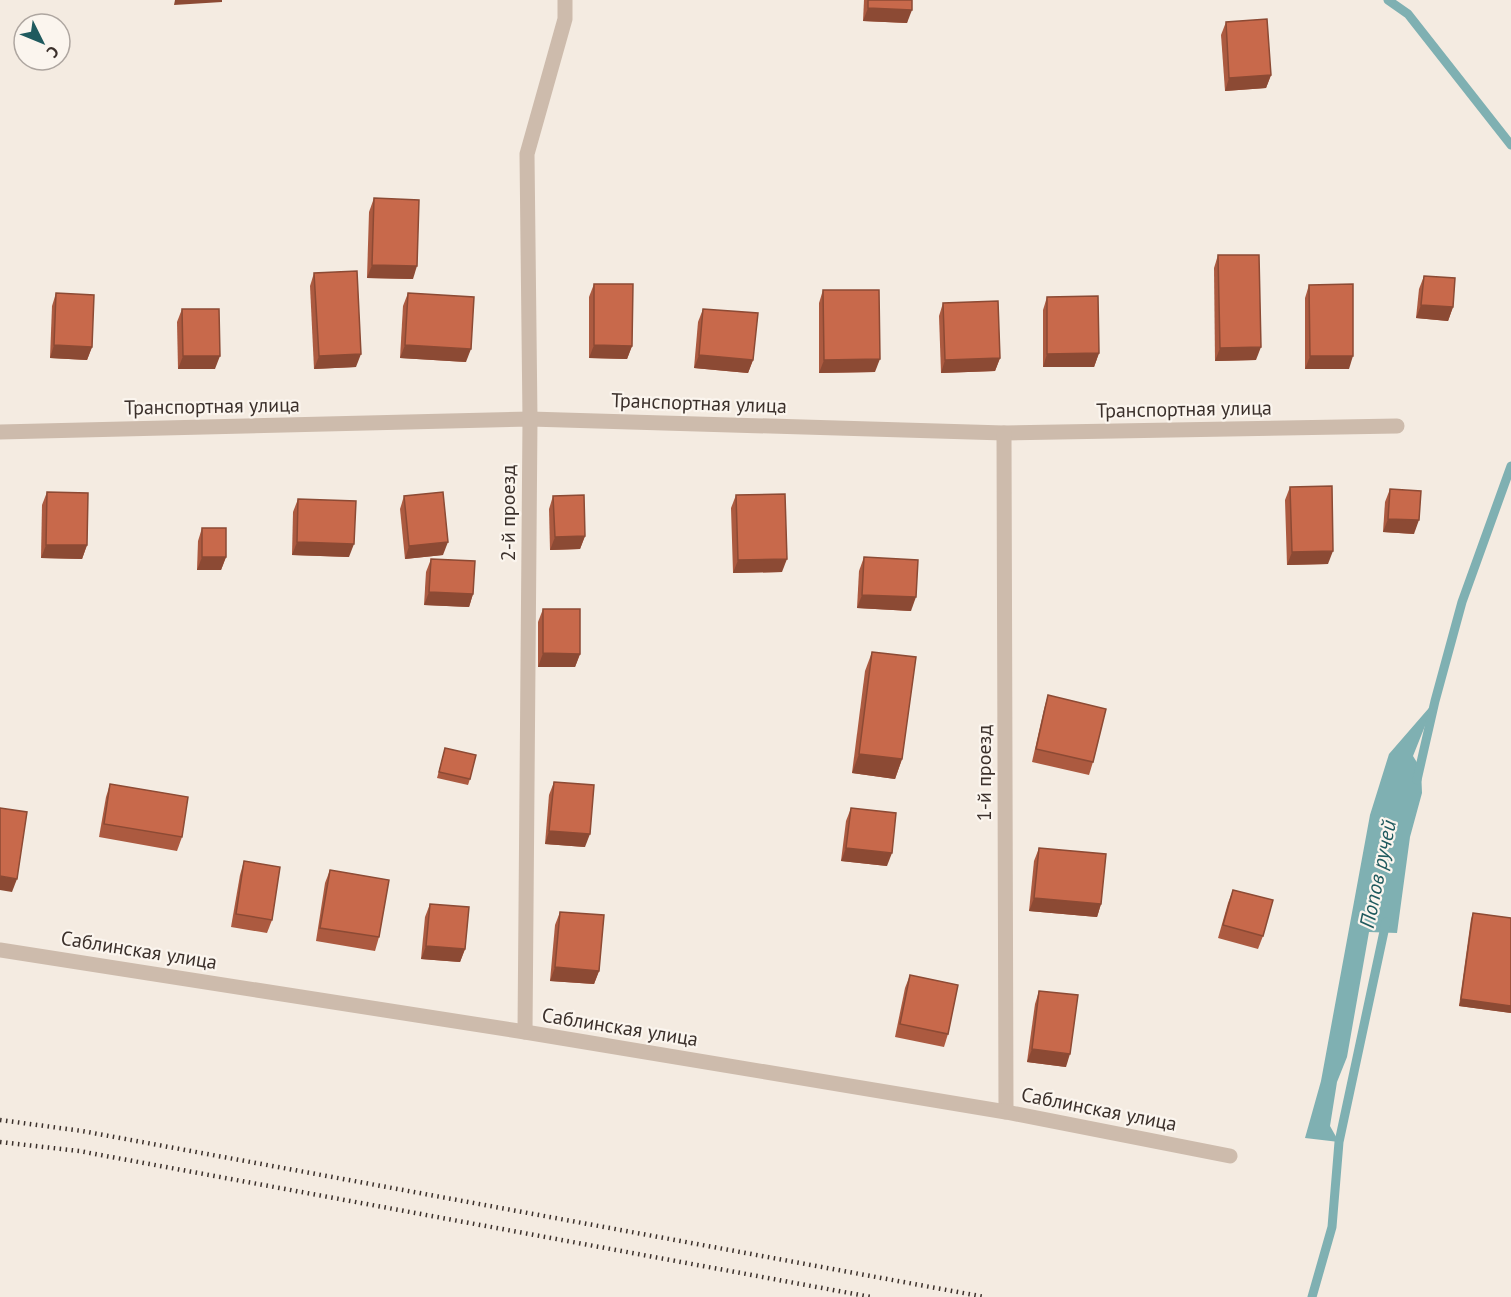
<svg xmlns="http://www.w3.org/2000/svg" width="1511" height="1297" font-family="'PT Sans',sans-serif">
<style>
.water{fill:#7fb0b2}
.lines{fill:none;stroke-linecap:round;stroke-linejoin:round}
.stream{stroke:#7fb0b2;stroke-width:9}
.minor{stroke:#cdbbac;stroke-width:15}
.rail{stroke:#3b302b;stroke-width:4.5;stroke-dasharray:1.5 4.5;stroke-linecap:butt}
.wall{fill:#ac5a40}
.shaded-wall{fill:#8c4a34}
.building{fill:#c8694b;stroke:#8c4a34;stroke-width:1.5}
.labels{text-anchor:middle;stroke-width:4.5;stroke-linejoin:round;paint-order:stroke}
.street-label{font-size:20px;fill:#3b302b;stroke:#fbf5ee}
.water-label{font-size:21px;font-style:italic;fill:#1f5a5e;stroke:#fbf5ee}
</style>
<rect width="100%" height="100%" fill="#f4ebe1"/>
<!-- water -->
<polygon class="water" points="1435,701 1413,756 1421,769 1422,793 1410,837 1397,933 1369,932 1347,1057 1337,1082 1330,1126 1339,1142 1305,1138 1321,1081 1370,815 1389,754"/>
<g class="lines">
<!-- stream -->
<g class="stream">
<polyline points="1388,0 1408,14 1511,145"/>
<polyline points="1417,780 1435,701 1462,602 1511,466"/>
<polyline points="1312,1297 1332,1227 1339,1142 1386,922"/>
</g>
<!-- minor -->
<g class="minor">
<polyline points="0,432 530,419 1004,433 1397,426"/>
<polyline points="1004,433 1006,1112"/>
<polyline points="0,950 525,1032 1006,1112 1230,1156"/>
<polyline points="525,1032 530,419 527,154 565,19 565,0"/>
</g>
<!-- rail -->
<g class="rail">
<polyline points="0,1120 82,1131 985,1297"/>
<polyline points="0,1142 79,1151 871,1297"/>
</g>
</g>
<!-- wall -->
<g class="wall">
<polygon points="864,0 912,0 907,23 863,21"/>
<polygon points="1226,22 1271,75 1266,88 1225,91 1221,35"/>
<polygon points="374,198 413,279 367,278 369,212"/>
<polygon points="1218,255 1256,360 1215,361 1214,268"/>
<polygon points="314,273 356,367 314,369 310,286"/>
<polygon points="1424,276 1453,307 1448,321 1416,318 1419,289"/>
<polygon points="594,284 632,346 627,359 589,358 589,297"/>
<polygon points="1309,285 1349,369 1305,369 1305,298"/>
<polygon points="823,290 875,372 819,373 819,303"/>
<polygon points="56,293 92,347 87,360 50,358 52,306"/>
<polygon points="408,293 466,362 400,358 403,306"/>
<polygon points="1047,297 1099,353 1094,367 1043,367 1043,310"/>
<polygon points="943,303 1000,358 995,371 941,373 939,316"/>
<polygon points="182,309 215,369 178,369 177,322"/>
<polygon points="703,309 753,360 748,373 694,368 698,322"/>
<polygon points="1290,487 1328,564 1287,565 1285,500"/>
<polygon points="1390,489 1414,534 1383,532 1385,502"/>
<polygon points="47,492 87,545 82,559 41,558 42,505"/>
<polygon points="736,495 782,572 733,573 731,508"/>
<polygon points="404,496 443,555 405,559 400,509"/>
<polygon points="553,496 585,536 580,549 550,550 549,509"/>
<polygon points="298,499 349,557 292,555 293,512"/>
<polygon points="202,528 226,557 221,570 197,570 198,541"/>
<polygon points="864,557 911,611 857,608 859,571"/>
<polygon points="431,559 473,594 469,607 424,605 426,572"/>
<polygon points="543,609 580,654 575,667 538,667 538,622"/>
<polygon points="872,652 902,759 895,779 852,773 865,671"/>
<polygon points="1048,695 1093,762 1089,775 1032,762 1044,709"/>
<polygon points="445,748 470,779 468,785 437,778"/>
<polygon points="554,782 585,847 545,844 549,795"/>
<polygon points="110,784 182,837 177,851 99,837 106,797"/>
<polygon points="851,808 887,866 841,861 846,821"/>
<polygon points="1039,848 1101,904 1097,917 1029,911 1034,861"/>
<polygon points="244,861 272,920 267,933 231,927 240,875"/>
<polygon points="330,870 379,937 375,951 316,941 325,883"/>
<polygon points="1233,890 1263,936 1258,949 1218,938 1228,903"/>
<polygon points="430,904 465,949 460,962 421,959 425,917"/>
<polygon points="560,912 599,971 594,984 550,981 555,925"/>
<polygon points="1473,913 1511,918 1511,1013 1459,1006 1471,919"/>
<polygon points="910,975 948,1034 944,1047 895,1037 905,988"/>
<polygon points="1039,991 1066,1067 1027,1062 1035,1004"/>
</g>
<!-- shaded-wall -->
<g class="shaded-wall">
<polygon points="175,0 222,0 222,2 174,5"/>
<polygon points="868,8 912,10 907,23 863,21"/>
<polygon points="1271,75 1266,88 1225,91 1229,78"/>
<polygon points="372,265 417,266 413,279 367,278"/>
<polygon points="1421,305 1453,307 1448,321 1416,318"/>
<polygon points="54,345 92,347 87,360 50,358"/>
<polygon points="405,345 471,349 466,362 400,358"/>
<polygon points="594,345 632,346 627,359 589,358"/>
<polygon points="1261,347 1256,360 1215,361 1220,348"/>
<polygon points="1099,353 1094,367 1043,367 1047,354"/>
<polygon points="361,354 356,367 314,369 319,356"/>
<polygon points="699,355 753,360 748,373 694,368"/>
<polygon points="183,356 220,356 215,369 178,369"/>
<polygon points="1310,356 1353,356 1349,369 1305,369"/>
<polygon points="1000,358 995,371 941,373 945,360"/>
<polygon points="880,359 875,372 819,373 824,360"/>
<polygon points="1388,519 1419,520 1414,534 1383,532"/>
<polygon points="585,536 580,549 550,550 555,537"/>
<polygon points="297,542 354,544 349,557 292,555"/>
<polygon points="448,542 443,555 405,559 409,546"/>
<polygon points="46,545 87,545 82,559 41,558"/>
<polygon points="1333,551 1328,564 1287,565 1292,552"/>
<polygon points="202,557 226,557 221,570 197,570"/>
<polygon points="787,559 782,572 733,573 738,560"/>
<polygon points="429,592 473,594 469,607 424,605"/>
<polygon points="862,595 916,597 911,611 857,608"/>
<polygon points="543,653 580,654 575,667 538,667"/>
<polygon points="859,754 902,759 895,779 852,773"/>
<polygon points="549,831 590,834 585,847 545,844"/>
<polygon points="846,848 892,853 887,866 841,861"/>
<polygon points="0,876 17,879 12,892 0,890"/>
<polygon points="1034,898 1101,904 1097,917 1029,911"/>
<polygon points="426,946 465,949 460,962 421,959"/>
<polygon points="555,967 599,971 594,984 550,981"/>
<polygon points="1461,999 1511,1006 1511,1013 1459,1006"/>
<polygon points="1032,1049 1070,1054 1066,1067 1027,1062"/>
</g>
<!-- building -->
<g class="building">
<polygon points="868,0 912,0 912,10 868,8"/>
<polygon points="1267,19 1271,75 1229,78 1226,22"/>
<polygon points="374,198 419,200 417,266 372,265"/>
<polygon points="1218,255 1259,255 1261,347 1220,348"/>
<polygon points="357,271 361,354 319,356 314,273"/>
<polygon points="1424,276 1455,278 1453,307 1421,305"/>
<polygon points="594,284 633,284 632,346 594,345"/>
<polygon points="1353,284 1353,356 1310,356 1309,285"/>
<polygon points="823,290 879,290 880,359 824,360"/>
<polygon points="56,293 94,295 92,347 54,345"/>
<polygon points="408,293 474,297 471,349 405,345"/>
<polygon points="1098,296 1099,353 1047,354 1047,297"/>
<polygon points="998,301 1000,358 945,360 943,303"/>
<polygon points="182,309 219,309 220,356 183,356"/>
<polygon points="703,309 758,313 753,360 699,355"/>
<polygon points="1332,486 1333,551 1292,552 1290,487"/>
<polygon points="1390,489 1421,491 1419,520 1388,519"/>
<polygon points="47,492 88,493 87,545 46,545"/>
<polygon points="443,492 448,542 409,546 404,496"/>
<polygon points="785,494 787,559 738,560 736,495"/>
<polygon points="584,495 585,536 555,537 553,496"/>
<polygon points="298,499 356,501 354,544 297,542"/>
<rect x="202" y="528" width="24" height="29"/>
<polygon points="864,557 918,560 916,597 862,595"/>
<polygon points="431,559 475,561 473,594 429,592"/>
<polygon points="543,609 580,609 580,654 543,653"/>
<polygon points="872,652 916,657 902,759 859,754"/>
<polygon points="1048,695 1106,709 1093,762 1036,749"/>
<polygon points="445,748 476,755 470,779 439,772"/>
<polygon points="554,782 594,785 590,834 549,831"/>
<polygon points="110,784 188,797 182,837 104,824"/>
<polygon points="0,808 27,812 17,879 0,876"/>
<polygon points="851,808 896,813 892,853 846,848"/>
<polygon points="1039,848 1106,854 1101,904 1034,898"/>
<polygon points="244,861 280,867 272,920 236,914"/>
<polygon points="330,870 389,880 379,937 320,928"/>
<polygon points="1233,890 1273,900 1263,936 1223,925"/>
<polygon points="430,904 469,907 465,949 426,946"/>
<polygon points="560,912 604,915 599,971 555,967"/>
<polygon points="1473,913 1511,918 1511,1006 1461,999"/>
<polygon points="910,975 958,985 948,1034 900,1024"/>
<polygon points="1039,991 1078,995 1070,1054 1032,1049"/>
</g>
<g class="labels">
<!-- street labels -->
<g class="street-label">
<text transform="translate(699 403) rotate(2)" y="7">Транспортная улица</text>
<text transform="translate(212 406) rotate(-1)" y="7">Транспортная улица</text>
<text transform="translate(1184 409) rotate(-1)" y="7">Транспортная улица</text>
<text transform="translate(508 513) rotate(-90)" y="7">2-й проезд</text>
<text transform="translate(984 773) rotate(-90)" y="7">1-й проезд</text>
<text transform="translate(139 950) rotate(9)" y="7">Саблинская улица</text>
<text transform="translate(620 1027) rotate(9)" y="7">Саблинская улица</text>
<text transform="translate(1099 1109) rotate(11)" y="7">Саблинская улица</text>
</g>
<!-- water labels -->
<g class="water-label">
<text transform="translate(1378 874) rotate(-78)" y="7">Попов ручей</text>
</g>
</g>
<!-- north arrow -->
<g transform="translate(42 42) rotate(133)"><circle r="28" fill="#fbf5ee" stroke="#aea6a0" stroke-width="1.5"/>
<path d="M0-4.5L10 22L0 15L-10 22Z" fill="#1f5a5e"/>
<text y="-9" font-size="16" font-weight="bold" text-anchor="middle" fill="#3b302b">С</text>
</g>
</svg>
